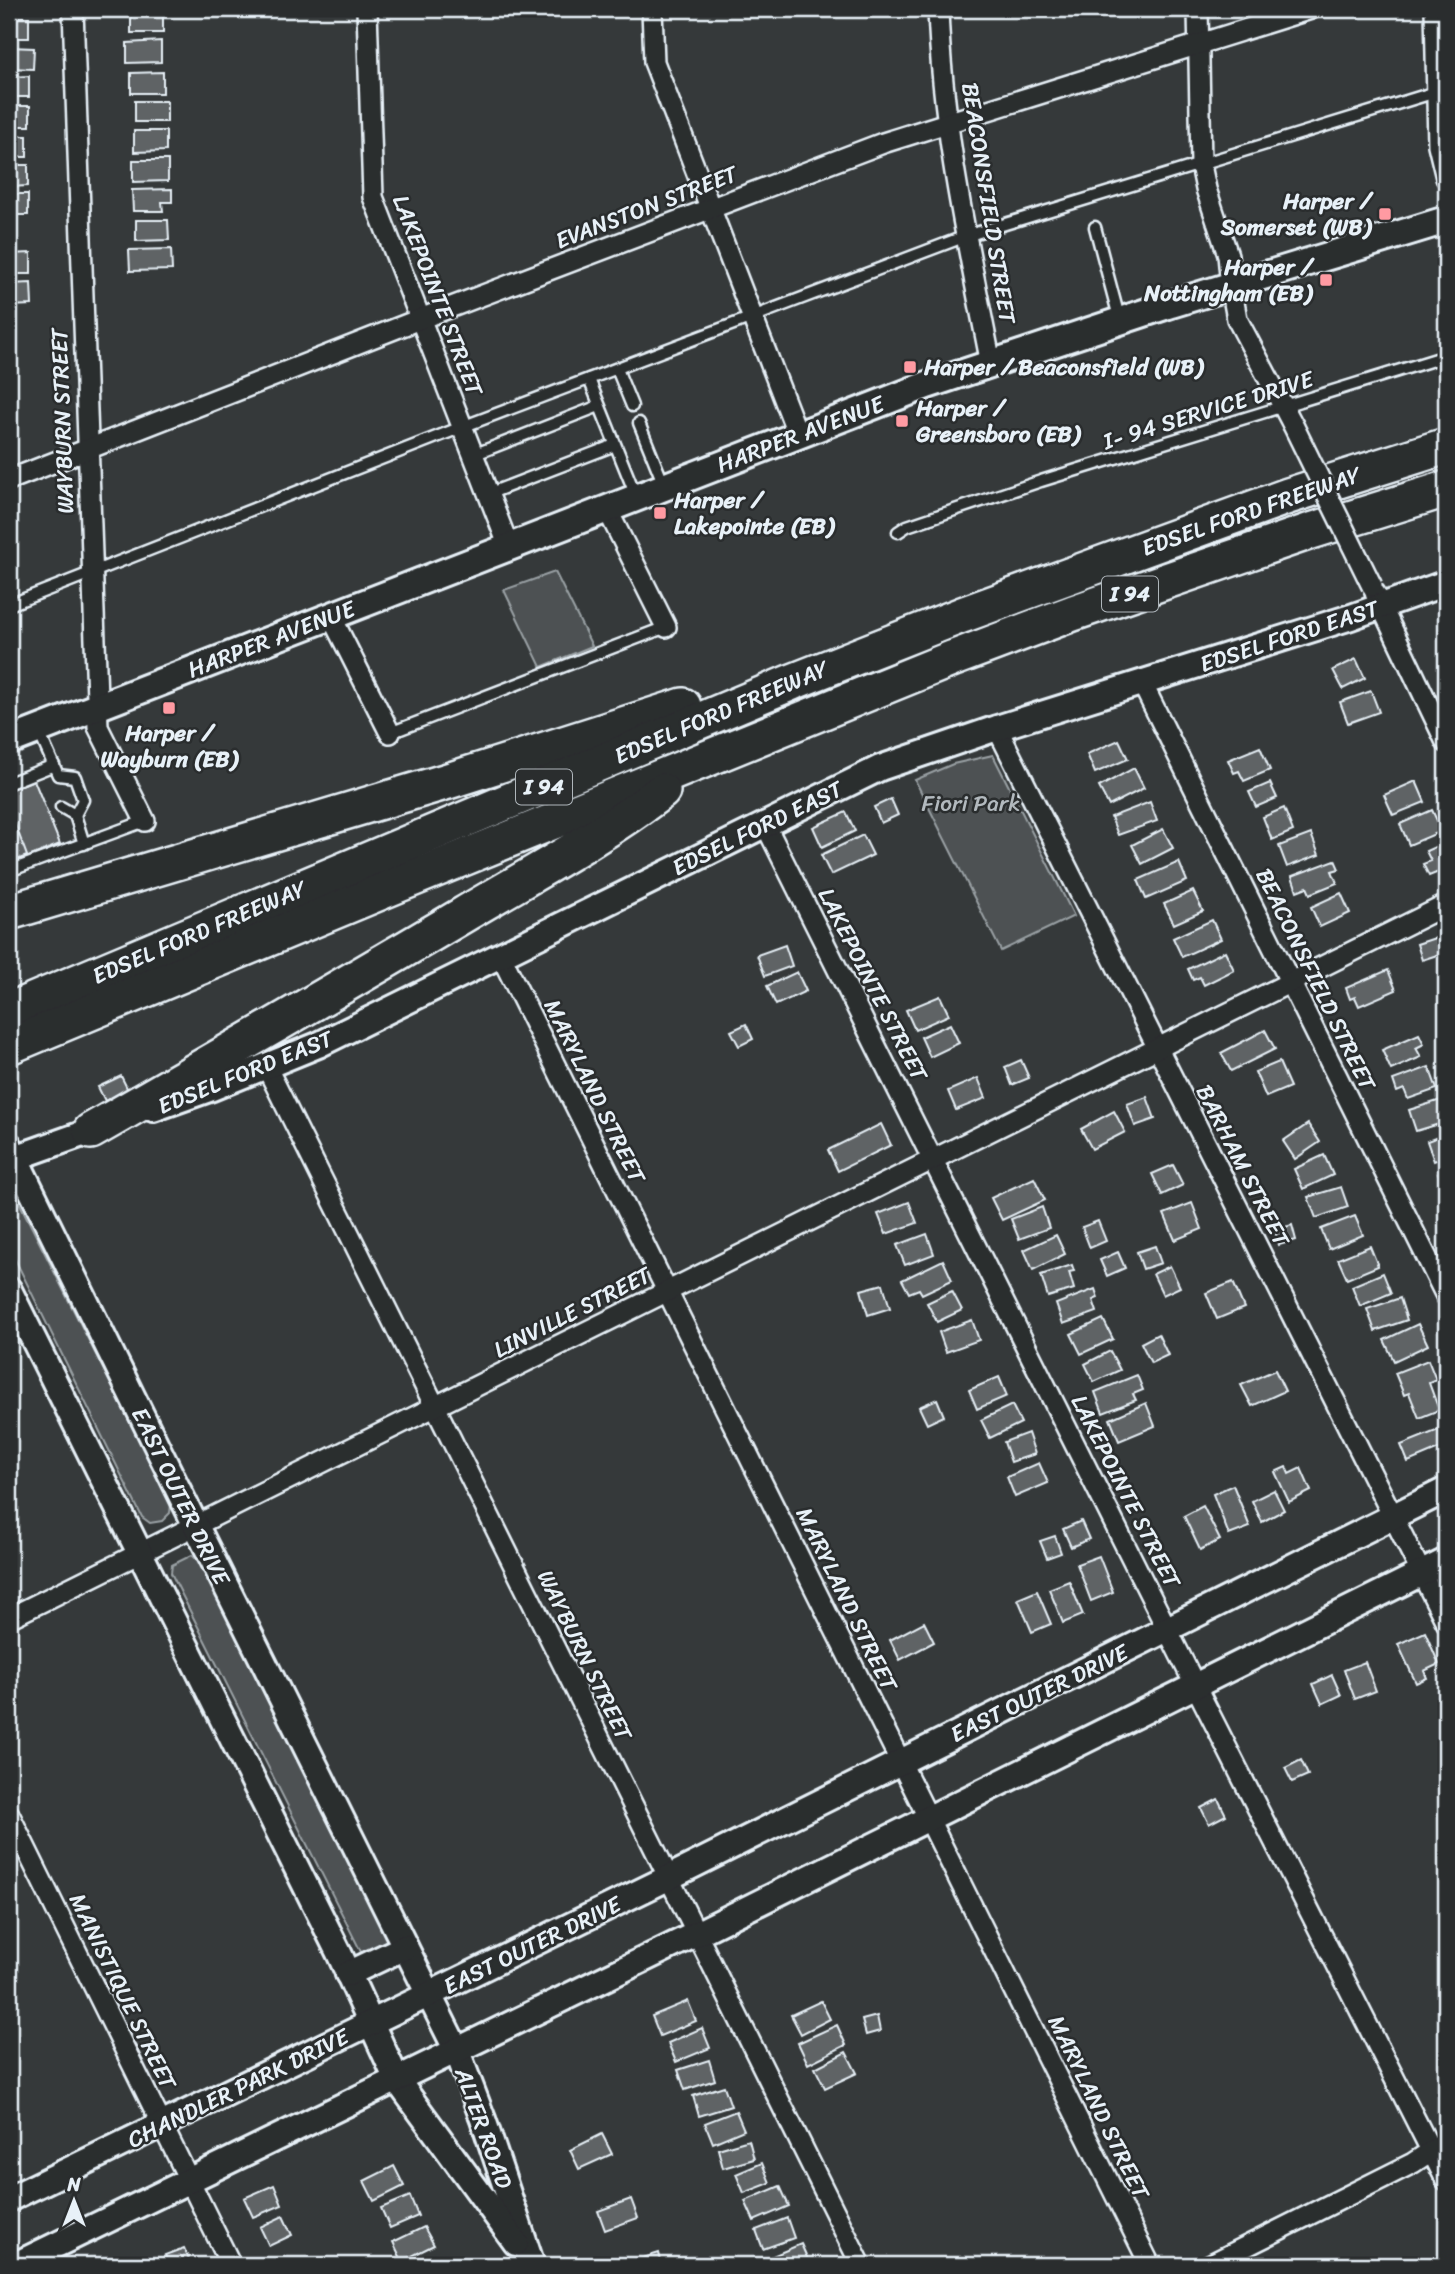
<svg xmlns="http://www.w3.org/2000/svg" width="1455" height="2274" font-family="Sriracha,sans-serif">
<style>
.green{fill:#4d5152;stroke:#9aa1a5;stroke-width:2}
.building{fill:#5f6365;stroke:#e8f1f8;stroke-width:2}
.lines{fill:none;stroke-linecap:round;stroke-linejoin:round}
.service-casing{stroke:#e8f1f8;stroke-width:15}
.minor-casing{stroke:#e8f1f8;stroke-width:24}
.tertiary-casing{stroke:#e8f1f8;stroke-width:30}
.secondary-casing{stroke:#e8f1f8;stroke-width:32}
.motorway-casing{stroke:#e8f1f8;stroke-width:40}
.service{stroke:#2a2d2e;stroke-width:10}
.minor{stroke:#2a2d2e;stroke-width:19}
.tertiary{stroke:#2a2d2e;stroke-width:24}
.secondary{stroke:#2a2d2e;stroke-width:26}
.motorway{stroke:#2a2d2e;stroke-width:35}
.minor-bridge-casing{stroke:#e8f1f8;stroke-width:24;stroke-linecap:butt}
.minor-bridge{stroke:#2a2d2e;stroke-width:19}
.poi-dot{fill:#ff9aa2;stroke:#2a2d2e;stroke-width:2.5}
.labels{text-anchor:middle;stroke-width:5;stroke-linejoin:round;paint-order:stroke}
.shield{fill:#2a2d2e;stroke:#afb6bb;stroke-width:2}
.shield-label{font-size:21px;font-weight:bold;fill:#e8f1f8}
.poi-label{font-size:23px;font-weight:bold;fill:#e8f1f8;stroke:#2a2d2e;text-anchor:start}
.street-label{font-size:23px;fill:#e8f1f8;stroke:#2a2d2e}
.park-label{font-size:23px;fill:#b2b9be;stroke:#2a2d2e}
</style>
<rect width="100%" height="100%" fill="#35393a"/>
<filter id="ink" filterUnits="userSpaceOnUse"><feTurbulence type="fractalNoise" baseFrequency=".0143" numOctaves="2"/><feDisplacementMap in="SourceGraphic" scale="14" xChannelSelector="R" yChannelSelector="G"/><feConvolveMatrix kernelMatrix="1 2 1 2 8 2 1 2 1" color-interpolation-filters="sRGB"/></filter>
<g filter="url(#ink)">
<!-- green -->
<g class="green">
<polygon points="555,572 592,646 541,667 504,590"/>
<polygon points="993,755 1074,916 1001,951 915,780 953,764"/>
<polygon points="10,1184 171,1504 170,1513 162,1521 150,1523 142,1517 9,1247"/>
<polygon points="192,1555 199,1562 387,1939 388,1944 363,1956 171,1573 172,1565"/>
</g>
<!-- building -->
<g class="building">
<polygon points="163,12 163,33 131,33 131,13"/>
<rect x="9" y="17" width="20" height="21"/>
<polygon points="161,41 161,62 127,63 127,43"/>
<polygon points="9,47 34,48 33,69 9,68"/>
<polygon points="163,72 163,93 131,93 131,73"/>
<polygon points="29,76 29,97 9,97 9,77"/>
<rect x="135" y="101" width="32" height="21"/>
<rect x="9" y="106" width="21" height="20"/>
<polygon points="134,131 166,131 166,151 134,152"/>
<rect x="9" y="136" width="18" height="21"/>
<polygon points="133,160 168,160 168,181 133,182"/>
<polygon points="9,165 28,165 28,186 9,187"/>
<polygon points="172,189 172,202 162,202 163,211 133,211 132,190"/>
<rect x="9" y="194" width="19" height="21"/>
<polygon points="136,220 168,220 169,240 136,241"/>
<polygon points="171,249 172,270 130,271 129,250"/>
<polygon points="31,253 31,274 9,274 9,254"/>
<polygon points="31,283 32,305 9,306 9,284"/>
<polygon points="9,544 14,568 9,569"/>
<polygon points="1356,659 1365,678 1343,689 1333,670"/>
<polygon points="1371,691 1379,712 1348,723 1340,702"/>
<polygon points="1119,740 1128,759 1095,773 1087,754"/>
<polygon points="1260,747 1270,770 1244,781 1239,771 1234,773 1228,760"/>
<polygon points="1134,768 1144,788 1109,806 1099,787"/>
<polygon points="34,780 60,844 24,859 9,820 9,790"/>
<polygon points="1416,781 1425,802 1393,815 1384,795"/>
<polygon points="1270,783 1277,798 1256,807 1249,792"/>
<polygon points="891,799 898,815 881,823 874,807"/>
<polygon points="1150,802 1157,821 1118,835 1111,817"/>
<polygon points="9,808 27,856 9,863"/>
<polygon points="1284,808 1293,831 1272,840 1263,817"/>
<polygon points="1432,810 1442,831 1409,845 1400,824"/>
<polygon points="846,812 855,831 822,847 813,827"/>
<polygon points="1163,829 1173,848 1142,864 1132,845"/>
<polygon points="1311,834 1319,855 1287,867 1279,846"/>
<polygon points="863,835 873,855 831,875 821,855"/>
<polygon points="1446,842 1446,869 1429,876 1423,864 1431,861 1426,851"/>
<polygon points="1335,860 1339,869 1332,871 1337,883 1310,894 1307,887 1297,891 1292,876"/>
<polygon points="1179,862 1187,881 1146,899 1138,880"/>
<polygon points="1193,891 1203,911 1174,924 1164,904"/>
<polygon points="1341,893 1350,913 1320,927 1311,907"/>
<polygon points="1212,920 1221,939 1182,957 1173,938"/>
<polygon points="1441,936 1446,952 1422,960 1417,944"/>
<polygon points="785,945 792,966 765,976 757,955"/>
<polygon points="1225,951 1234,970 1204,985 1200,977 1193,980 1188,969"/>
<polygon points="1388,970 1396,990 1359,1006 1355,997 1350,999 1346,988"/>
<polygon points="797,972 806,991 776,1005 767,986"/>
<polygon points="940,996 949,1015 915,1030 906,1010"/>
<polygon points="746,1024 753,1039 739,1046 731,1031"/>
<polygon points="950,1024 959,1043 930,1057 921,1037"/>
<polygon points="1265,1030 1275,1049 1231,1071 1221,1053"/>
<polygon points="1419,1034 1424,1044 1416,1048 1421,1057 1391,1070 1382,1050"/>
<polygon points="1021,1060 1029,1078 1012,1085 1005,1067"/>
<polygon points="1279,1062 1290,1087 1266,1097 1255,1072"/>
<polygon points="1429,1067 1437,1089 1408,1099 1404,1089 1397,1092 1393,1080"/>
<polygon points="121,1076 128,1090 105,1101 98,1087"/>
<polygon points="978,1078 986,1098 956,1110 948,1091"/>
<polygon points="1147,1097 1155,1119 1135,1126 1127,1104"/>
<polygon points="1444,1099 1446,1122 1416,1131 1409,1110"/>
<polygon points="1114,1111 1125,1132 1092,1149 1081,1129"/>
<polygon points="881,1124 891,1145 838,1171 828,1150"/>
<polygon points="1308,1124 1320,1142 1295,1159 1283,1141"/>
<polygon points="1446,1134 1446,1156 1434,1161 1427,1141"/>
<polygon points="1324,1155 1333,1175 1303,1189 1294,1169"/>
<polygon points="1173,1165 1183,1185 1162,1195 1152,1174"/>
<polygon points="1446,1169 1446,1192 1438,1173"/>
<polygon points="1034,1178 1045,1200 1002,1220 991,1198"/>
<polygon points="1341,1187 1348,1207 1316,1218 1308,1197"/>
<polygon points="909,1202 917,1223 886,1234 878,1214"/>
<polygon points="1192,1203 1202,1229 1175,1240 1164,1214"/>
<polygon points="1042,1207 1049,1228 1019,1239 1011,1219"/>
<polygon points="1355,1216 1363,1235 1329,1249 1321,1229"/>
<polygon points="1098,1221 1106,1241 1090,1248 1082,1227"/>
<polygon points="1292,1225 1296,1240 1279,1245 1275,1230"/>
<polygon points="927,1234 934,1254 905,1265 897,1245"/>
<polygon points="1056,1235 1065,1254 1033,1270 1024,1250"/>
<polygon points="1155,1246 1161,1263 1143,1269 1137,1252"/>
<polygon points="1370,1246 1378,1266 1347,1279 1338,1259"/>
<polygon points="1118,1252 1125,1268 1107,1276 1100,1260"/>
<polygon points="943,1260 952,1280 922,1294 919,1289 909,1293 902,1280"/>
<polygon points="1072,1265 1074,1271 1069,1272 1074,1289 1048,1297 1041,1275"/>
<polygon points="1170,1266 1180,1287 1163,1295 1153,1274"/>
<polygon points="1383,1273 1391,1293 1360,1306 1352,1286"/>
<polygon points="1233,1282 1244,1308 1217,1319 1206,1293"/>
<polygon points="883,1284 890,1308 868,1315 861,1290"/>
<polygon points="1095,1289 1098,1298 1093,1300 1097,1312 1063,1324 1056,1304"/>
<polygon points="952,1291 962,1310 937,1322 927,1303"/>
<polygon points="1400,1298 1407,1320 1375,1331 1367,1309"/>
<polygon points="1103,1319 1113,1339 1081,1354 1071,1334"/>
<polygon points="972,1320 979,1340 946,1352 939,1332"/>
<polygon points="1418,1324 1428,1345 1394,1361 1384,1340"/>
<polygon points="1158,1334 1168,1355 1151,1363 1141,1343"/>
<polygon points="1110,1351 1120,1370 1094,1382 1085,1364"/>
<polygon points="1428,1360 1436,1380 1429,1383 1439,1410 1419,1418 1409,1393 1404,1395 1395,1373"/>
<polygon points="1275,1370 1285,1391 1252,1406 1241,1385"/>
<polygon points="1137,1375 1143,1390 1133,1394 1136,1400 1103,1413 1095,1392"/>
<polygon points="999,1377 1007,1396 977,1409 969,1390"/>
<polygon points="937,1399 944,1416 927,1424 919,1407"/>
<polygon points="1146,1403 1155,1426 1119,1441 1110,1419"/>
<polygon points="1012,1405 1021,1423 990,1438 981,1420"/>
<polygon points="1446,1427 1446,1446 1408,1462 1401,1445"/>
<polygon points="1028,1433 1035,1454 1011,1462 1004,1442"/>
<polygon points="1039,1463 1048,1483 1015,1497 1007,1477"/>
<polygon points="1286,1467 1289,1474 1301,1468 1311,1491 1289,1502 1275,1472"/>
<polygon points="1233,1485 1250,1527 1229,1535 1213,1494"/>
<polygon points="1274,1490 1284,1510 1262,1522 1252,1501"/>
<polygon points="1203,1506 1220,1540 1200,1550 1184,1516"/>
<polygon points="1081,1521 1089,1539 1071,1547 1063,1529"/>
<polygon points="1055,1536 1061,1553 1047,1558 1040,1541"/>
<polygon points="1099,1556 1113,1592 1091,1601 1077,1564"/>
<polygon points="1069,1581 1083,1615 1063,1623 1049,1589"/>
<polygon points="1037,1591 1051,1624 1032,1632 1018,1599"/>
<polygon points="924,1622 934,1642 900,1660 890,1640"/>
<polygon points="1425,1632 1439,1664 1424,1671 1427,1678 1416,1683 1398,1644"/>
<polygon points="1365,1662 1376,1691 1355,1699 1344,1670"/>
<polygon points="1332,1675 1341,1695 1322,1704 1313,1684"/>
<polygon points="1301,1760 1308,1775 1292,1782 1285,1768"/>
<polygon points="1218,1799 1226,1815 1209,1824 1201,1808"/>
<polygon points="688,2001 696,2021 660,2036 652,2016"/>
<polygon points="821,2001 830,2019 801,2034 791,2015"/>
<polygon points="877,2016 880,2031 866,2035 862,2020"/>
<polygon points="837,2025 846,2045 808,2064 798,2043"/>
<polygon points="702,2028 710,2048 676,2062 668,2043"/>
<polygon points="846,2052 857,2073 825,2088 815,2068"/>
<polygon points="709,2060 715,2080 685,2090 678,2070"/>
<polygon points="724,2086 731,2106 699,2116 693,2096"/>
<polygon points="736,2111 744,2130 713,2143 705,2123"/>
<polygon points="602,2134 612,2154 579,2169 570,2150"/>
<polygon points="749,2140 754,2159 723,2168 718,2149"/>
<polygon points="762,2163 770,2183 744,2193 736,2174"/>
<polygon points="394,2166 404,2186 374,2201 364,2181"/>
<polygon points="274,2185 282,2205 253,2217 244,2198"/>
<polygon points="780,2186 789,2206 754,2221 745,2201"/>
<polygon points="410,2196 418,2216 390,2228 381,2208"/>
<polygon points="631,2199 638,2218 605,2230 598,2211"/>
<polygon points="283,2216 292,2235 269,2246 260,2227"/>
<polygon points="787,2218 794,2238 763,2249 756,2230"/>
<polygon points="424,2227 434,2245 402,2261 393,2242"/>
<polygon points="801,2244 809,2262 802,2265 773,2265 770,2257"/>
<polygon points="184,2248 191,2265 169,2265 165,2255"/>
<polygon points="659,2253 662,2265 628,2265 627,2263"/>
<polygon points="439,2256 444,2265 421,2265"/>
</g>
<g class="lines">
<!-- service casing -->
<g class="service-casing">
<g id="service">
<polyline points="1095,227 1120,321"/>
<polyline points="617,369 632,406"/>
<polyline points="589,379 636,496"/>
<polyline points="639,423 664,485"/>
<polyline points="473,455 599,406"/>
<polyline points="488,494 615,445"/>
<polyline points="898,532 907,526 1041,481 1446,356"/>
<polyline points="9,605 462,427 966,236 1439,91"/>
<polyline points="39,732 58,775 75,777 83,800 75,815 61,807"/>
<polyline points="390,733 666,627"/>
<polyline points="9,783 54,765"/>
<polyline points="75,815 84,844"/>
<polyline points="9,871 145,821"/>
</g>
</g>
<!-- minor casing -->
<g class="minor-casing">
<g id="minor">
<polyline points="73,9 98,727 145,821"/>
<polyline points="367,9 373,197 509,547"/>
<polyline points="652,9 654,62 798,435"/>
<path d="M 938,9 C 942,129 968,246 991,364"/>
<polyline points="1198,9 1201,165 1206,189 1228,255 1231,286 1237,319 1292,423"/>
<polyline points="1435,9 1438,145 1446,178"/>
<polyline points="9,480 420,319 883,143 1311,9"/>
<polyline points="607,509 666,627"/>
<polyline points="1375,593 1446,742"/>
<polyline points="331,616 390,733"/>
<polyline points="1142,683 1446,1296"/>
<polyline points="997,728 1446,1622"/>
<polyline points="765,824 1195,1685 1446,2180"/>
<polyline points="500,954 1150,2265"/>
<polyline points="266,1066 861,2265"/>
<polyline points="9,1618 1446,905"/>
<polyline points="9,1814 231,2265"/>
<polyline points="1209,2265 1413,2163 1446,2141"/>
</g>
</g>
<!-- tertiary casing -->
<g class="tertiary-casing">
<g id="tertiary">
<polyline points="153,1109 212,1088 318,1045 880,768 997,728 1351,617 1446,583"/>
<polyline points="9,1145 196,1526 457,2051 483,2119 532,2265"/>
<polyline points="9,1160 105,1126"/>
<polyline points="9,1290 339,1953 397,2080 516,2243"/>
<polyline points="348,1974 405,1947"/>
<polyline points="9,2199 668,1878 1446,1490"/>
<polyline points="15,2265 696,1934 1446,1561"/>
</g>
</g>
<!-- secondary casing -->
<g class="secondary-casing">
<polyline id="secondary" points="9,741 927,385 1171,304 1446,220"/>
</g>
<!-- motorway casing -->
<g class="motorway-casing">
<g id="motorway">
<polyline points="9,912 448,781 683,706"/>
<polyline points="9,1011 792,682 962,615 1288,496 1446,446"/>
<polyline points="9,1046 399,884 954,658 1073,613 1308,532 1446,489"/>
<path d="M 91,1131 C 215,1060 340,988 463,915 C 530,875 600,838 662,791"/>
</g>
</g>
<!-- service -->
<use href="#service" class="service"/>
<!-- minor -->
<use href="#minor" class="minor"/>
<!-- tertiary -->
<use href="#tertiary" class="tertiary"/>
<!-- secondary -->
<use href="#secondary" class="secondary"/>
<!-- motorway -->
<use href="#motorway" class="motorway"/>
<!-- minor-bridge casing -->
<g class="minor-bridge-casing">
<polyline id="minor-bridge" points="1292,423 1372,586"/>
</g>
<!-- minor-bridge -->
<use href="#minor-bridge" class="minor-bridge"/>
</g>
</g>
<!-- markers -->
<g class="poi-dot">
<rect x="1378" y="207" width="14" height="14" rx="3.5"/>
<rect x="1319" y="273" width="14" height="14" rx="3.5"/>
<rect x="903" y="360" width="14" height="14" rx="3.5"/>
<rect x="895" y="414" width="14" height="14" rx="3.5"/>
<rect x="653" y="506" width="14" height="14" rx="3.5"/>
<rect x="162" y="701" width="14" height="14" rx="3.5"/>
</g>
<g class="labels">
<!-- shield labels -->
<g class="shield">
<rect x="1102" y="576.5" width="56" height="35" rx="5"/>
<rect x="516" y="769.5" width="56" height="35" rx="5"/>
</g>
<g class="shield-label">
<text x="1130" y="601">I 94</text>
<text x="544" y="794">I 94</text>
</g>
<!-- poi labels -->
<g class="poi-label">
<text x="1371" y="209" text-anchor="end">Harper /<tspan x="1371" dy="26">Somerset (WB)</tspan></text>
<text x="1312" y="275" text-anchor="end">Harper /<tspan x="1312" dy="26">Nottingham (EB)</tspan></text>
<text x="924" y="375">Harper / Beaconsfield (WB)</text>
<text x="916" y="416">Harper /<tspan x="916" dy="26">Greensboro (EB)</tspan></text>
<text x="674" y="508">Harper /<tspan x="674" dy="26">Lakepointe (EB)</tspan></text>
<text x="169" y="741" text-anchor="middle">Harper /<tspan x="169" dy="26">Wayburn (EB)</tspan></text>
</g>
<!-- street labels -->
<g class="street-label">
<text transform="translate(989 203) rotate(81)" y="8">BEACONSFIELD STREET</text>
<text transform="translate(646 207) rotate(-21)" y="8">EVANSTON STREET</text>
<text transform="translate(438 295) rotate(69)" y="8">LAKEPOINTE STREET</text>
<text transform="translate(1208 410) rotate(-17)" y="8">I- 94 SERVICE DRIVE</text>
<text transform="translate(62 421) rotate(-92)" y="8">WAYBURN STREET</text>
<text transform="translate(800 434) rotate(-21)" y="8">HARPER AVENUE</text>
<text transform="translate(1251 511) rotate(-19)" y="8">EDSEL FORD FREEWAY</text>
<text transform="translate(1289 636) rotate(-18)" y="8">EDSEL FORD EAST</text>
<text transform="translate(271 639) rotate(-21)" y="8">HARPER AVENUE</text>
<text transform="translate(721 712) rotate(-23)" y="8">EDSEL FORD FREEWAY</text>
<text transform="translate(757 828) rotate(-26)" y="8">EDSEL FORD EAST</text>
<text transform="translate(199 932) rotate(-23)" y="8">EDSEL FORD FREEWAY</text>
<text transform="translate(1316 979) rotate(64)" y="8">BEACONSFIELD STREET</text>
<text transform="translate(873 984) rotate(63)" y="8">LAKEPOINTE STREET</text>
<text transform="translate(245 1072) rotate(-22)" y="8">EDSEL FORD EAST</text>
<text transform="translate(595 1091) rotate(64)" y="8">MARYLAND STREET</text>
<text transform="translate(1243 1165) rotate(63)" y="8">BARHAM STREET</text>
<text transform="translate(572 1312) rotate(-27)" y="8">LINVILLE STREET</text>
<text transform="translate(1126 1491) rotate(63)" y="8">LAKEPOINTE STREET</text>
<text transform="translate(181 1496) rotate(64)" y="8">EAST OUTER DRIVE</text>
<text transform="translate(847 1599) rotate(64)" y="8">MARYLAND STREET</text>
<text transform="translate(585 1655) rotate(64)" y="8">WAYBURN STREET</text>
<text transform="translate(1039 1693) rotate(-26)" y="8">EAST OUTER DRIVE</text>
<text transform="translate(532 1945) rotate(-26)" y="8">EAST OUTER DRIVE</text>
<text transform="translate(123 1991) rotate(64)" y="8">MANISTIQUE STREET</text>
<text transform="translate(238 2088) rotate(-26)" y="8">CHANDLER PARK DRIVE</text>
<text transform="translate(1099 2107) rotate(64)" y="8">MARYLAND STREET</text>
<text transform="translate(484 2128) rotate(70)" y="8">ALTER ROAD</text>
</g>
<!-- park labels -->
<g class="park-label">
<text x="971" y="811">Fiori Park</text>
</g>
</g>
<!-- margin -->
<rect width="1455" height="2274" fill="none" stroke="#2a2d2e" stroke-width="35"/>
<rect x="18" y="18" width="1420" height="2239" fill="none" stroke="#e8f1f8" stroke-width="2.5" filter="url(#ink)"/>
<!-- north arrow -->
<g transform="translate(74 2201)" stroke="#2a2d2e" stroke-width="5" paint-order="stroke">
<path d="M0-5L12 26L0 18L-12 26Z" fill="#e8f1f8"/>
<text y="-10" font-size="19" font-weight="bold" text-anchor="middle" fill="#e8f1f8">N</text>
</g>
</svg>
